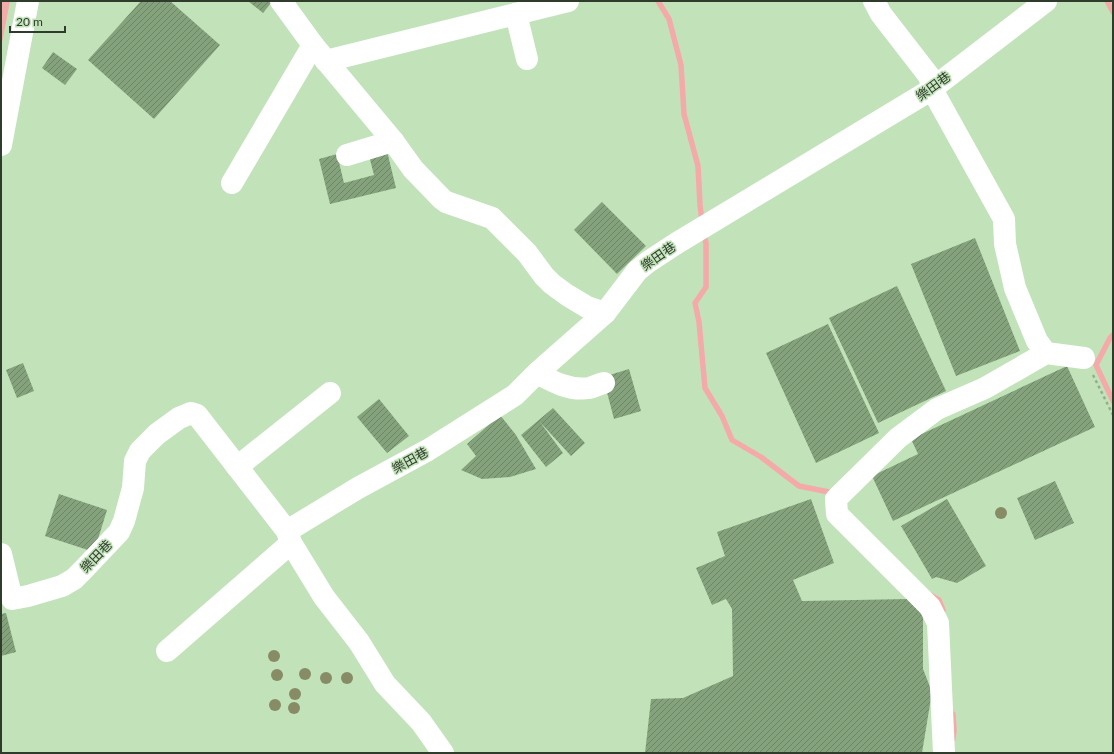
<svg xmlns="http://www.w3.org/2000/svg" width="1114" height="754" font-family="Lato,'Noto Sans TC',sans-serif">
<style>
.water{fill:#f5aaaa}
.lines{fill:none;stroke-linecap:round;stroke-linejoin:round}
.stream{stroke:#f5aaaa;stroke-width:5.5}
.building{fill:url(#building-hatch)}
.path{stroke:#94af8d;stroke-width:2.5;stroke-dasharray:3 3;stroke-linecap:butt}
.minor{stroke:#fff;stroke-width:22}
.tree{fill:#888c66}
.labels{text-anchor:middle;stroke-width:3;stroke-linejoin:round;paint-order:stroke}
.street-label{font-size:13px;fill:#2f3c2c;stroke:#c2e3b9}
</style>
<defs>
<pattern id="building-hatch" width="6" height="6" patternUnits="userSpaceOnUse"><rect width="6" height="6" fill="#84a37c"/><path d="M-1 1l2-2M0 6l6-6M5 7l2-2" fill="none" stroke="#6c8666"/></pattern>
</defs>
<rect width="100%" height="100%" fill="#c2e3b9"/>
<!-- water -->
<polygon class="water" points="1,1 10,1 1,48"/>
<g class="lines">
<!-- stream -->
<g class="stream">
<polyline points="658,1 669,19 681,65 684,114 698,166 700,205 702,222"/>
<polyline points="1107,1 1113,12"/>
<polyline points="704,232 706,244 706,287 695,303 699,322 705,388 722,416 732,440 761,457 799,486 834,493"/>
<polyline points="1113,335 1110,338 1096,365 1113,401"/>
<polyline points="930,595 939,600 943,610"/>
<polyline points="953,739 954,730 953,714"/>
</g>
</g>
<!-- building -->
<g class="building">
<polygon points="141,1 170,1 220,45 154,119 88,60"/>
<polygon points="248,1 268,1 271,3 263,13"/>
<polygon points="53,52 77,69 65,85 42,68"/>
<polygon points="385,143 396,188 330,204 319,159 337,154 344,183 374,175 367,148"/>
<polygon points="602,202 646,246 617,274 574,230"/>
<polygon points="975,238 1020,351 956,376 911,264"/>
<polygon points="897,286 946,391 878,423 829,318"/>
<polygon points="828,324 879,433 816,463 766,353"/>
<polygon points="23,363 34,391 17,398 6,370"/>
<polygon points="1067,366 1095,427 893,521 872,476 918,454 911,439"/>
<polygon points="629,369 641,411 614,419 603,377"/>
<polygon points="379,399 409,436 387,453 357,417"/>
<polygon points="553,408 585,443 571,456 540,422 563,453 546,467 521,435"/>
<polygon points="500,415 516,435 536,469 510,477 482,479 461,470 476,456 467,444"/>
<polygon points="1055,481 1074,523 1035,540 1017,498"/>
<polygon points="59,494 107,510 94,552 45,536"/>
<polygon points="811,499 834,563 793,580 802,601 908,599 923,616 923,669 932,692 922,753 645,753 651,699 683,698 733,676 732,609 726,599 712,605 696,568 725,556 717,532"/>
<polygon points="947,499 986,566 957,583 936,577 932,579 901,526"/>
<polygon points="6,613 16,652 1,656 1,614"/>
</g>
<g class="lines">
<!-- path -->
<polyline class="path" points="1093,375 1113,415"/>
<!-- minor -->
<g class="minor">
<polyline points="281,1 313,45 393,141 413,169 442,199 446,202 492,218 527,253 544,276 552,284 567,295 587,307 605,313"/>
<polyline points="874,1 881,14 929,76 934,93 1004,219 1005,244 1015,288 1037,341 1046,353 1084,358"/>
<polyline points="516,14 527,59"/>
<polyline points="326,61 568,1"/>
<polyline points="1,145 28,1"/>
<polyline points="347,155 393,141"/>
<polyline points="232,183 313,45"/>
<path d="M 537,373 C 553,382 570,391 589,388 C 594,387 599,384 604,383"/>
<polyline points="237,467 330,393"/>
<polyline points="287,531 358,488 428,450 515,395 537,373 605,313 637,271 648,262 677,243 929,91 1046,1"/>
<polyline points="1,554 12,599 28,596 62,586 74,579 82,571 119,532 124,521 133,488 135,461 140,451 157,434 179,418 191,413 197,415 287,531 291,543 324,597 359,642 385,684 421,722 443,753"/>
<polyline points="167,651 291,543"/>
<polyline points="944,753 938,623 930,607 837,514 836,499 898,438 937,409 985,388 1046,353"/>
</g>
</g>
<!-- trees -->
<g class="tree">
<circle cx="1001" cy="513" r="6"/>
<circle cx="274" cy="656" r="6"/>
<circle cx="305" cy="674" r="6"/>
<circle cx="277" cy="675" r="6"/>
<circle cx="326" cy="678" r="6"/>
<circle cx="347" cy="678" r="6"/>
<circle cx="295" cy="694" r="6"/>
<circle cx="275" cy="705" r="6"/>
<circle cx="294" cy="708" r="6"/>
</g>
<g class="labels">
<!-- street labels -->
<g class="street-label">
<text transform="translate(933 86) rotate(-36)" y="5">樂田巷</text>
<text transform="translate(658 256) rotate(-35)" y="5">樂田巷</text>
<text transform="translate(410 460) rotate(-29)" y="5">樂田巷</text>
<text transform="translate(96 556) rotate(-46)" y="5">樂田巷</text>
</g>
</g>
<!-- border -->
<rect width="1114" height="754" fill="none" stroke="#2f3c2c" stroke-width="4"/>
<!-- scale -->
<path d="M10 26v6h55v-6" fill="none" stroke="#2f3c2c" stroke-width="2"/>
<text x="16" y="26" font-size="12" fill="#2f3c2c" stroke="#c2e3b9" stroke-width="3" paint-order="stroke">20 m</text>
</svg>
